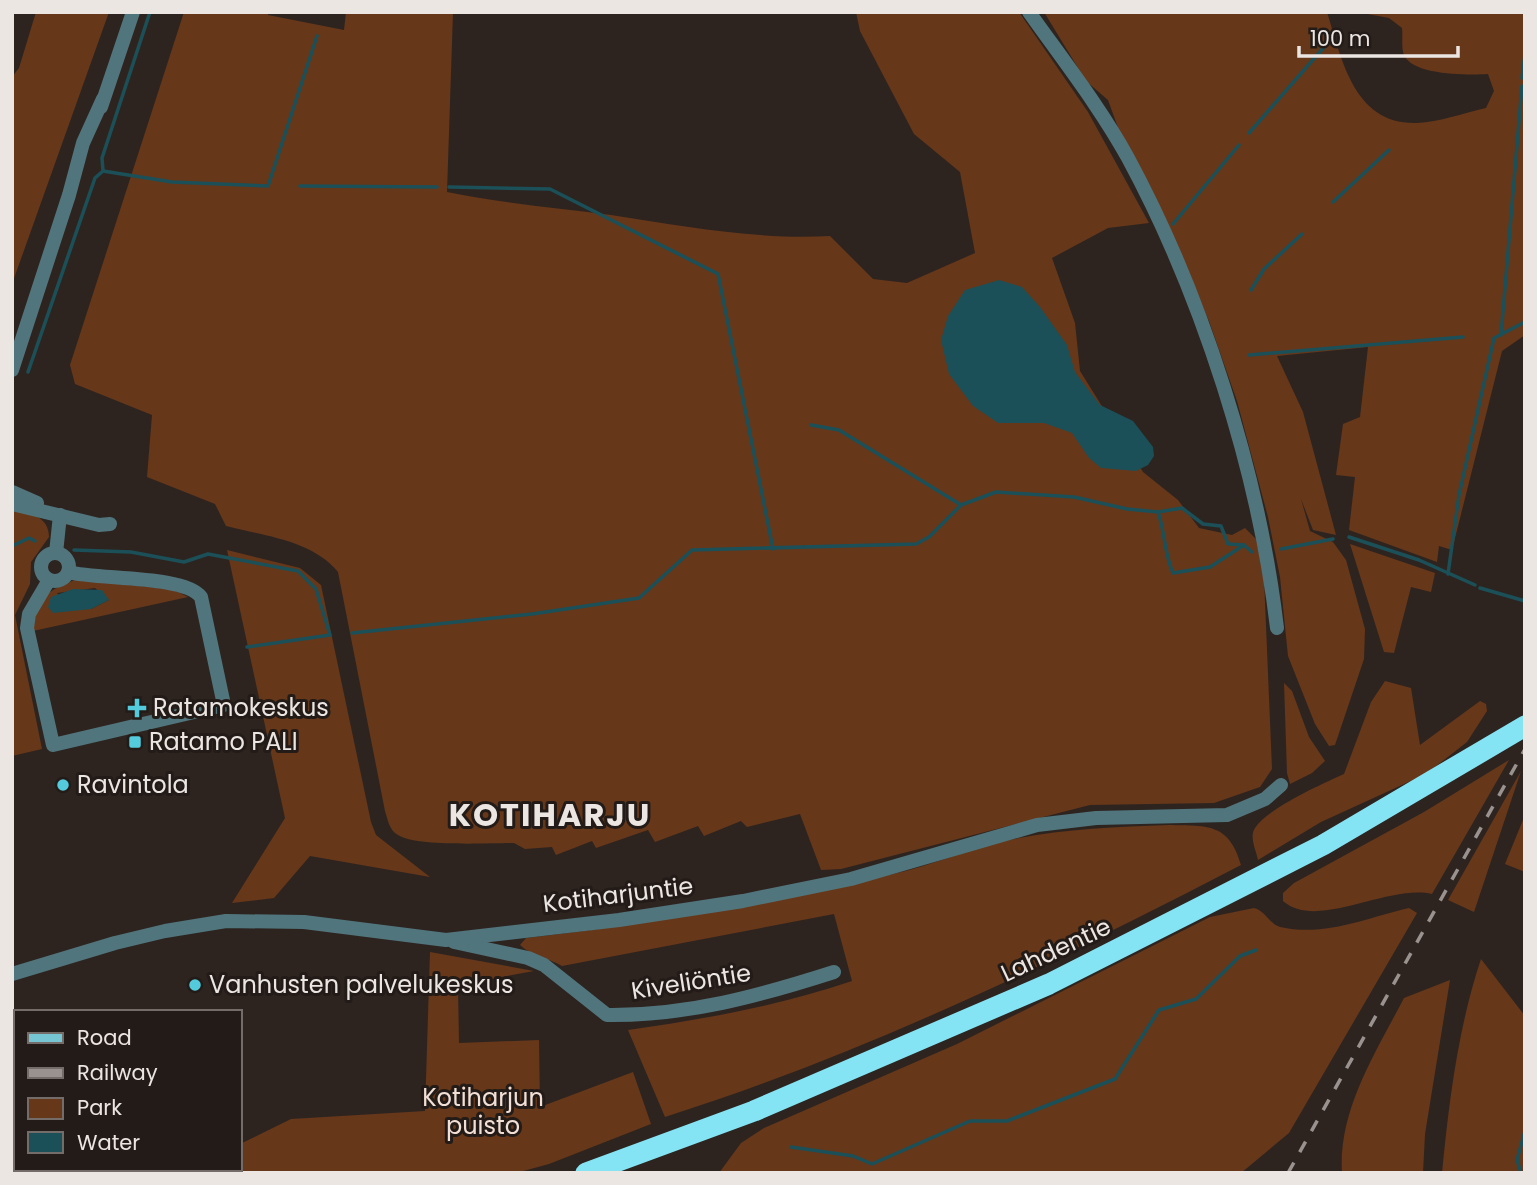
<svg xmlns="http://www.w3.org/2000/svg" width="1537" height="1185" font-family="Poppins,sans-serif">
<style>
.green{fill:#673719;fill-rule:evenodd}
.water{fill:#1b5058}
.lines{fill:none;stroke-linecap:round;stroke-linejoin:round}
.stream{stroke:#1b5058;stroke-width:3.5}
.minor{stroke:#51757c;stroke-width:14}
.major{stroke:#76c5d2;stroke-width:18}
.highway{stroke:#84e4f4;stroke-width:21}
.rail{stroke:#99928e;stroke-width:3.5;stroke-dasharray:12 12;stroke-linecap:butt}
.poi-dot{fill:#54cadd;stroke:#231b17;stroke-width:2.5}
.labels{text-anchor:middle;stroke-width:6;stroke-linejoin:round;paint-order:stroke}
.poi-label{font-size:24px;fill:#ece6e3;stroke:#231b17;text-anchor:start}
.street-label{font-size:24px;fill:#ece6e3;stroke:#231b17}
.park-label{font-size:24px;fill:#f2dfd5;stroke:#231b17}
.district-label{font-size:32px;font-weight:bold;letter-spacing:2px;fill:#ece6e3;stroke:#231b17}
</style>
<rect width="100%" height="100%" fill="#2d2420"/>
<!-- green -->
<g class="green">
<polygon points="36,12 109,12 12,284 12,77 19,68"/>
<path d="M 184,12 L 268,12 L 268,15 L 344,30 L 346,12 L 453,12 L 447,192 C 501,203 557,208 611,215 C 683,226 757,240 830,236 L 873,279 L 907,283 L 975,253 L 960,172 L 914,134 L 860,31 L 856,12 L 1019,12 L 1088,112 L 1149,223 L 1108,228 L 1052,258 L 1075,323 L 1080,371 L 1143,472 L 1178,500 L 1199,528 L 1232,535 L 1245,528 L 1256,539 L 1264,578 L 1272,769 L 1260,787 L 1214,803 L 1090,805 L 841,869 L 821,870 L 800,814 L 747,827 L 741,821 L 704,836 L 698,826 L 655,842 L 648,830 L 596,848 L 592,841 L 556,855 L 552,847 L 525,849 L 514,843 C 489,843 417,847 398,835 C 389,830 388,820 385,811 L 338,572 C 312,540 264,536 226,526 L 215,504 L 147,477 L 152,415 L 75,384 L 70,365 Z"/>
<path d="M 1044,12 L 1327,12 C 1342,60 1354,125 1417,123 C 1439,122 1464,113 1486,108 L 1494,91 L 1488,74 C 1470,75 1413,76 1404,55 C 1401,48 1403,36 1402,28 L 1389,18 L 1357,12 L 1525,12 L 1525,335 L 1502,351 L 1452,550 L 1439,546 L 1437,562 L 1349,530 L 1355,477 L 1336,475 L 1343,424 L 1360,417 L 1368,347 L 1277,356 L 1303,412 L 1336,535 L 1313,530 L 1301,499 L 1310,531 L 1333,542 L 1346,560 L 1365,629 L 1364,659 L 1335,745 L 1329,746 L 1315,724 L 1288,656 L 1280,577 L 1268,517 L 1237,401 L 1209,321 L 1150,186 L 1120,133 L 1108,100 L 1086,81 Z"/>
<path d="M 12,508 C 29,513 49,516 49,537 L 31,562 L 30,584 L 15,615 L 42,749 L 12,756 Z"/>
<polygon points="1350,544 1435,573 1431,592 1411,587 1394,653 1384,652"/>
<polygon points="227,550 300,568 321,585 371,822 376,835 430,877 310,856 274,898 232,903 285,818"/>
<path d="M 75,580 L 172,589 L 188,597 L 33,631 C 37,599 45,591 75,580 ZM 95,588 L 109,600 L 91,609 L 69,609 L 57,593 Z"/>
<path d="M 1385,681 L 1411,688 L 1420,745 L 1480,701 L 1486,704 L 1487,711 L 1467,742 L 1426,774 L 1321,822 L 1258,860 C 1256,850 1249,837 1255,828 C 1268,808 1322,784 1344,774 L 1371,702 Z"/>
<polygon points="1284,683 1292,691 1309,737 1325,761 1312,773 1290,784 1287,773"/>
<path d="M 1509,760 L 1432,894 C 1387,884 1317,931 1283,901 L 1283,893 L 1294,883 L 1424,812 Z"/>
<polygon points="1521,771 1474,912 1448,900"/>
<polygon points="1525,815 1525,872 1505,864"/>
<path d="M 1169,825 C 1208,826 1229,823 1241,865 C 1056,961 864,1054 665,1117 L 628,1030 C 705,1019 778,1006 852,981 L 834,914 L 562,966 C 549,958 531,956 520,945 L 526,938 C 650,924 771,901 893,874 C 929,866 964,851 1000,842 C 1056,829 1112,827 1169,825 Z"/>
<path d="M 1254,908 C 1266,911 1269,924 1280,927 C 1325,937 1366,918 1409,908 L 1417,913 L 1289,1133 L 1241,1173 L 719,1173 L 741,1143 L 764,1128 L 957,1044 L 1210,917 Z"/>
<polygon points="430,952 534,971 458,985 459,1043 539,1040 540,1107 633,1072 651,1124 549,1164 516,1173 178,1173 185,1169 240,1169 240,1144 291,1119 425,1111"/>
<path d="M 1481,959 L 1525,1016 L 1525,1173 L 1442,1173 C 1449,1101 1458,1028 1481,959 Z"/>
<path d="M 1450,980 L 1425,1134 L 1423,1173 L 1342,1173 C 1338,1110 1376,1052 1404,998 Z"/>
</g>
<!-- water -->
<g class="water">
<polygon points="999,280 1022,287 1040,307 1067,345 1075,372 1100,405 1133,421 1153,447 1154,456 1148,465 1136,471 1101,468 1089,458 1072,433 1044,423 998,423 973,406 949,374 941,340 948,316 965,290"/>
<polygon points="73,589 102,590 109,600 91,609 53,613 48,607 51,597"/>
</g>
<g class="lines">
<!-- stream -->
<g class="stream">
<polyline points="1522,78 1525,54"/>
<polyline points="1249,133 1325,46"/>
<polyline points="103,171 172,182 268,186 317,36"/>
<polyline points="300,186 437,187"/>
<polyline points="449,187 550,189 718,274 773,549"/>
<polyline points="1333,202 1389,150"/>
<polyline points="1173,224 1239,145"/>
<polyline points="1251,290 1264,269 1302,234"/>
<polyline points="1501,335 1522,86"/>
<polyline points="1249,355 1463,337"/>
<polyline points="28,372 95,178 103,171 102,158 150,12"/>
<polyline points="811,425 839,430 961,505"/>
<path d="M 1158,512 C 1165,532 1164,553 1173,573 L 1210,567 L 1244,545 L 1252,552"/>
<polyline points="1349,537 1419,560 1475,585"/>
<polyline points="12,546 29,538 35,541"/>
<polyline points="1281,549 1333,539"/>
<polyline points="74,550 131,552 184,562 208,554 298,571 316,589 330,635 247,647"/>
<polyline points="1448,574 1459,495 1494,338 1525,322"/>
<polyline points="1480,588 1525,601"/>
<polyline points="352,633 532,614 639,598 692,550 916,544 929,537 961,505 996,492 1074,497 1127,509 1158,512 1182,508 1203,524 1221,526 1228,544 1244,545"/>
<polyline points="791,1147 853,1156 872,1164 970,1121 1007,1121 1115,1079 1159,1010 1196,999 1240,956 1256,950"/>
<polyline points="1521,1173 1517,1160 1525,1131"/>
</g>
<!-- minor -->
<g class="minor">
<path d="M 1029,12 C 1063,60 1100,107 1128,158 C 1202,295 1259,473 1277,628"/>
<polyline points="101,107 133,12"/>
<polyline points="12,370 69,195 83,143 103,99"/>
<polyline points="12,492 37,503"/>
<polyline points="12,504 99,525 110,524"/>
<polyline points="56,553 60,515"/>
<circle cx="55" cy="567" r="14"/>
<path d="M 49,580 L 29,614 L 27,628 L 53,745 L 224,705 L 201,597 C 184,575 98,580 68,572"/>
<path d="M 454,942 L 528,958 L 544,965 L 607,1015 C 687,1016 759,996 834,972"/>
<polyline points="12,974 115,943 165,931 226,921 304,922 446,940 619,920 743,901 851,879 1037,825 1096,818 1227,815 1265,799 1281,785"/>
</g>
<!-- major -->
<g class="major">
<polyline points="12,1056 16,1069"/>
<polyline points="12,1125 16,1136"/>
<polyline points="26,1169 28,1173"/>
<polyline points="47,1169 48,1173"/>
</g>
<!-- highway -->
<polyline class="highway" points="586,1173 754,1111 1049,984 1323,845 1525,726"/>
<!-- rail -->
<polyline class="rail" points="1288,1173 1525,749"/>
</g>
<!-- markers -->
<g class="poi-dot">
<path d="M133.5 697.5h7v7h7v7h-7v7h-7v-7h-7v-7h7z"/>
<rect x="128" y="735" width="14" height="14" rx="3.5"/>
<circle cx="63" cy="785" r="7"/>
<circle cx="195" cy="985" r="7"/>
</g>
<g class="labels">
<!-- poi labels -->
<g class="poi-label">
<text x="153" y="716">Ratamokeskus</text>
<text x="149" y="750">Ratamo PALI</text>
<text x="77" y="793">Ravintola</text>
<text x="209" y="993">Vanhusten palvelukeskus</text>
</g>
<!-- street labels -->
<g class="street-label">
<text transform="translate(618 895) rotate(-7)" y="8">Kotiharjuntie</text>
<text transform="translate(1056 950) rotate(-25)" y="8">Lahdentie</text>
<text transform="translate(691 982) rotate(-9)" y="8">Kiveliöntie</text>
</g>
<!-- park labels -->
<g class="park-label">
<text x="483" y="1106">Kotiharjun<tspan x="483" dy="28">puisto</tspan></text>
</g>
<!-- district labels -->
<g class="district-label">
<text x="550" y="826">KOTIHARJU</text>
</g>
</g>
<!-- border -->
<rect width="1537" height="1185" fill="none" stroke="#ece6e3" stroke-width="28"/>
<!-- legend -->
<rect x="14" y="1010" width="228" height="161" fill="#231b17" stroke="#736c69" stroke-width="2"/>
<rect x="28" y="1033" width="35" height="10" fill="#76c5d2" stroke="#736c69" stroke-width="2"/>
<text x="77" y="1045" font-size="21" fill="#ece6e3">Road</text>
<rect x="28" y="1068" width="35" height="10" fill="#99928e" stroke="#736c69" stroke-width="2"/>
<text x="77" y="1080" font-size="21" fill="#ece6e3">Railway</text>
<rect x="28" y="1098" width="35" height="21" fill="#673719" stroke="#736c69" stroke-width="2"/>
<text x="77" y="1115" font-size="21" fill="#ece6e3">Park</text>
<rect x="28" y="1132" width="35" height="21" fill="#1b5058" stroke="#736c69" stroke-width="2"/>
<text x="77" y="1150" font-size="21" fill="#ece6e3">Water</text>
<!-- scale -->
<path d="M1299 46v10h159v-10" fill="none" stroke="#ece6e3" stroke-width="3.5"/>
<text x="1310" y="46" font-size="21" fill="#ece6e3" stroke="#231b17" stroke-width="5" paint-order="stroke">100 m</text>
</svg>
